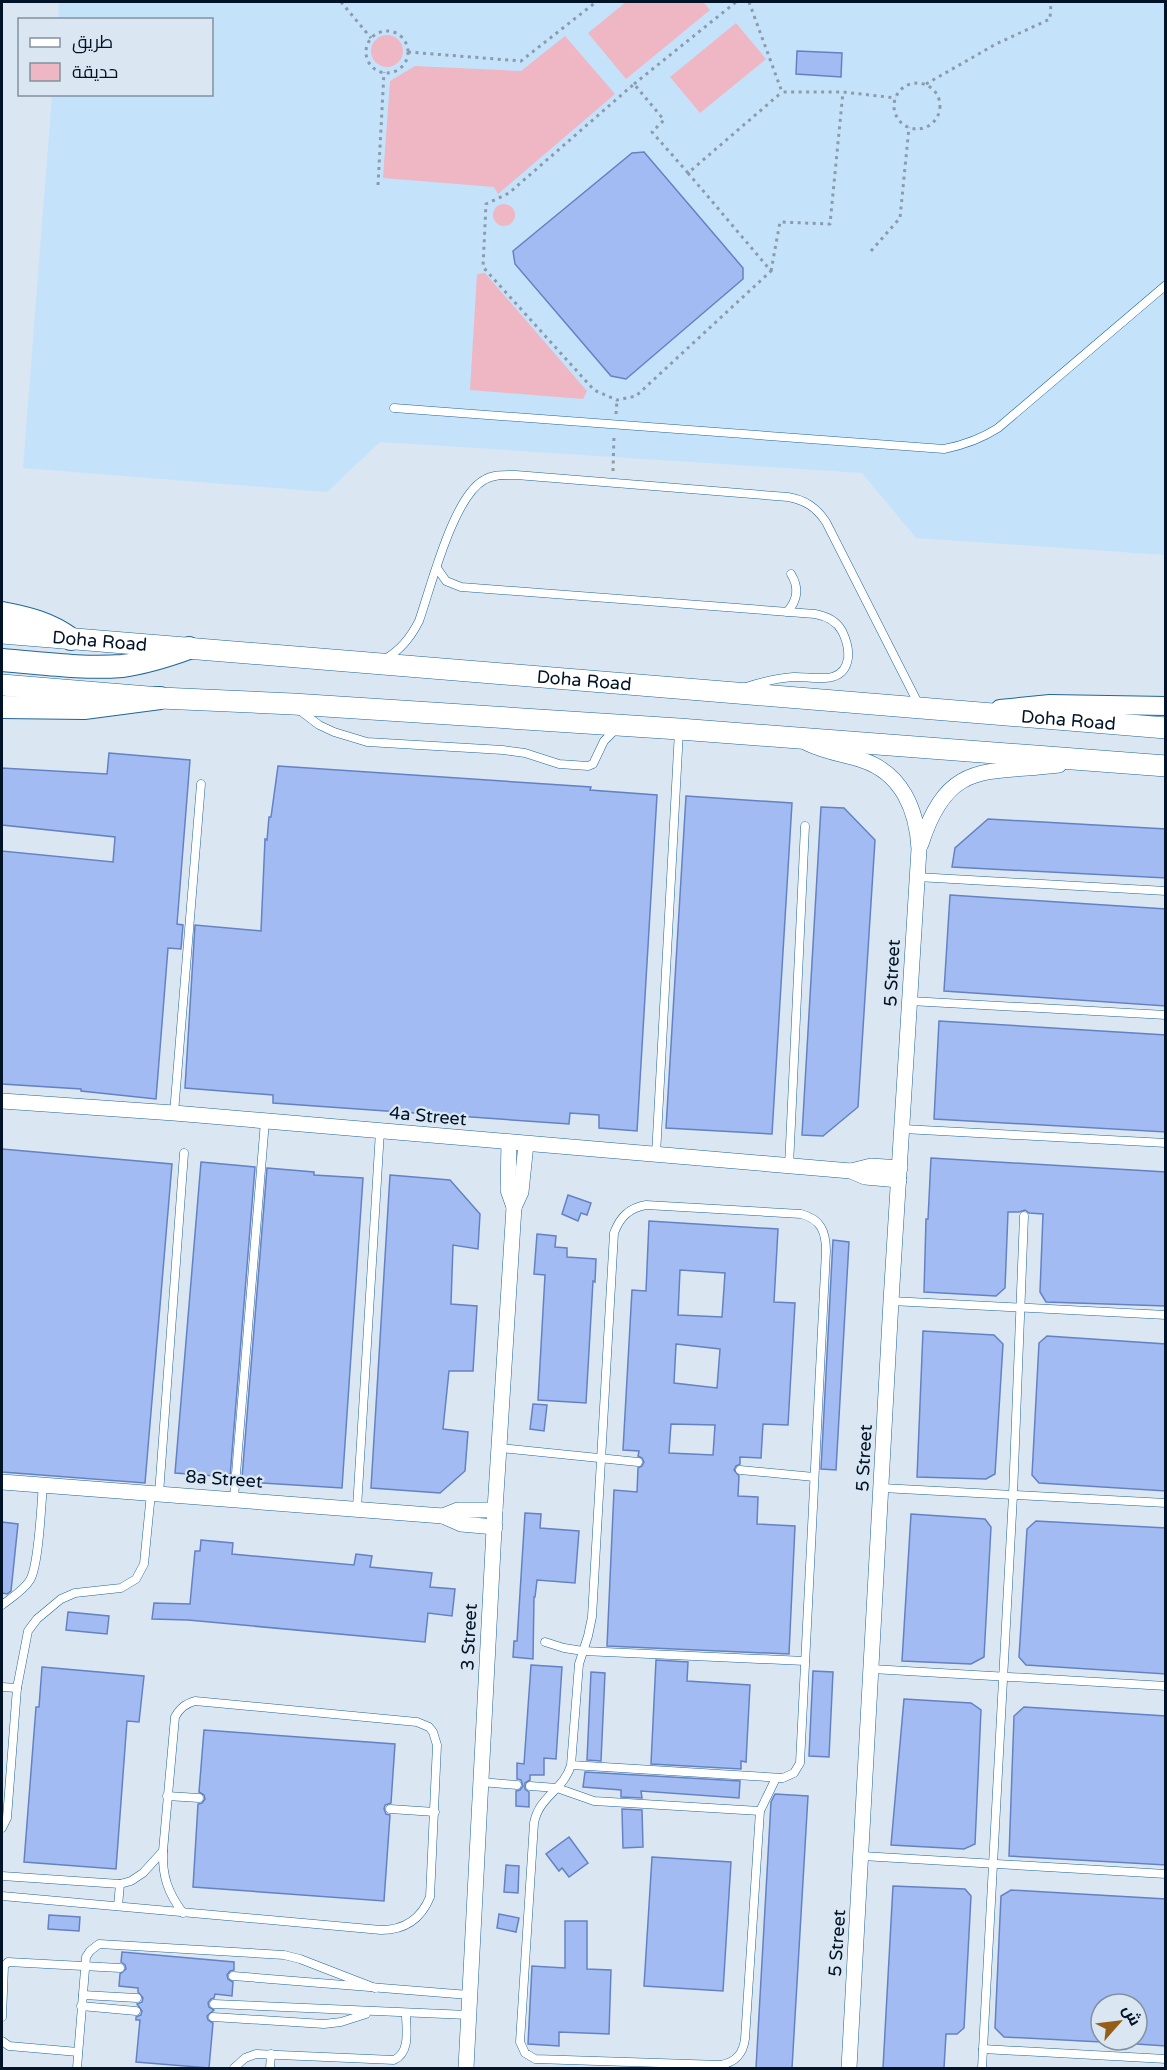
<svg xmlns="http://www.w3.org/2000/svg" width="1167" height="2070" font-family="'Varela Round',Cairo,sans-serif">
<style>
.built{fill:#c5e2fb}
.green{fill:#eeb7c3}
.building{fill:#a2bcf3;stroke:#6482c3;stroke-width:1.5;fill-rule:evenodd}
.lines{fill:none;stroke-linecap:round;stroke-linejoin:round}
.service-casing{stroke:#1f6597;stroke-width:9}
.minor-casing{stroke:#1f6597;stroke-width:16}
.tertiary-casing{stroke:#1f6597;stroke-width:20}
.secondary-casing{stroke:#1f6597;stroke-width:22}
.primary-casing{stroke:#1f6597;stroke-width:24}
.path{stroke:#8c9baa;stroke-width:3;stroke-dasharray:3 4.5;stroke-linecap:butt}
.service{stroke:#fff;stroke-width:8}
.minor{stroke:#fff;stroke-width:15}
.tertiary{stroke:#fff;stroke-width:18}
.secondary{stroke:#fff;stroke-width:21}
.primary{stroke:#fff;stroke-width:22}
.labels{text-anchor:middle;stroke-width:4.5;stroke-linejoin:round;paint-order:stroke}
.street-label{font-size:18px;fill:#001327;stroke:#dae7f3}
</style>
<rect width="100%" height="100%" fill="#dae7f3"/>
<!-- built -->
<polygon class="built" points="59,2 1165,2 1165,555 916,538 862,473 380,442 327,492 23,468 52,95 212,94 212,20 58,19"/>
<!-- green -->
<g class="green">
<polygon points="626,2 703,2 710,10 626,79 588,33"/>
<polygon points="736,23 766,59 700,113 670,77"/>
<circle cx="387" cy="51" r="16"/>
<polygon points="565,36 615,94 498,194 494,187 383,178 390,81 415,66 521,71"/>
<circle cx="504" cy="215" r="11"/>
<polygon points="485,273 587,391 583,399 470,390 477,274"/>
</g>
<!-- building -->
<g class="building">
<polygon points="797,51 842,53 841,77 796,74"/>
<polygon points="644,152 743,268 743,279 626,379 611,376 515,264 513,251 632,153"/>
<polygon points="109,753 190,760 177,924 183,925 181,949 168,948 156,1099 81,1091 81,1089 2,1084 2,851 113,862 115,837 2,825 2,768 107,774"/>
<polygon points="278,766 591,787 590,790 657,795 637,1131 599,1128 599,1115 570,1113 569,1124 273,1103 273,1095 185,1088 195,925 261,931 265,839 267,840 269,817 271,817"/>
<polygon points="686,796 792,803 772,1134 666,1128"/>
<polygon points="821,807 844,808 875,840 858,1107 823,1136 802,1135"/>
<polygon points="988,819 1166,829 1166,878 952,867 955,848"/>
<polygon points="950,895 1166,909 1166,1006 944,991"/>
<polygon points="939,1021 1166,1035 1166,1132 934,1119"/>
<polygon points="2,1149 172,1164 145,1483 2,1472"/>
<polygon points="931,1158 1166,1172 1166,1306 1046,1302 1040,1292 1043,1214 1029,1213 1025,1210 1019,1212 1008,1212 1005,1288 996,1296 924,1292 926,1219 928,1219"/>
<polygon points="201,1162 255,1167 230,1477 175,1473"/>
<polygon points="267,1168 314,1172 314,1175 363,1178 342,1488 246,1482 246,1479 242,1478"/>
<polygon points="390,1175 450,1180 480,1214 478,1249 453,1245 451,1304 477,1306 473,1371 449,1371 443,1429 468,1432 465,1471 440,1493 371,1488"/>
<polygon points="568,1195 591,1203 587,1215 581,1213 578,1221 562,1214"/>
<path d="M 649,1221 L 778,1229 L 774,1302 L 795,1303 L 788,1425 L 763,1424 L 761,1458 L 740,1457 L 740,1464 L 736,1466 L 734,1470 L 739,1476 L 738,1496 L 758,1497 L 757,1524 L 795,1526 L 789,1654 L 607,1646 L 614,1490 L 637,1492 L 638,1468 L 642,1466 L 644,1462 L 642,1458 L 638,1456 L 639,1451 L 623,1450 L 632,1290 L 646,1291 ZM 680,1270 L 725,1273 L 722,1317 L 678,1315 ZM 676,1344 L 720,1349 L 717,1388 L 674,1383 ZM 671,1424 L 715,1425 L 713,1455 L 669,1453 Z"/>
<polygon points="537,1234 556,1236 555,1247 567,1248 567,1257 596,1259 595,1282 593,1281 586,1403 538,1400 545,1275 534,1274"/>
<polygon points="833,1240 849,1242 836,1470 821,1469"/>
<polygon points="923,1331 994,1335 1003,1344 995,1474 986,1479 917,1477"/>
<polygon points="1047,1336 1166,1344 1166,1491 1039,1483 1032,1475 1039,1343"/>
<polygon points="533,1404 547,1405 544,1431 530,1429"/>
<polygon points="525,1513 541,1514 540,1528 579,1531 575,1583 537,1580 535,1597 534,1597 533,1659 513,1657 514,1641 517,1641"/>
<polygon points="911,1514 985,1519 991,1527 984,1657 971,1664 902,1661"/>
<polygon points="1036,1521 1166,1528 1166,1674 1026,1665 1019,1657 1027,1529"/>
<polygon points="2,1522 18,1524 11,1591 7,1594 2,1593"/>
<polygon points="201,1540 233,1543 232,1554 354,1565 356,1554 372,1556 370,1567 432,1573 430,1587 455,1589 452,1616 428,1613 425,1642 188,1620 152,1619 154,1603 190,1604 195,1551 200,1551"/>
<polygon points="68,1612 109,1616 107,1634 66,1630"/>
<polygon points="656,1660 688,1662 687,1681 750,1685 746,1762 741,1761 741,1769 651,1764"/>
<polygon points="531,1665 562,1667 556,1759 544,1758 544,1775 530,1775 530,1780 525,1783 525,1789 529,1792 529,1807 516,1806 516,1791 520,1790 523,1786 521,1780 517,1779 517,1763 524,1764"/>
<polygon points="42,1667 144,1676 139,1722 127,1721 116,1869 24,1862 36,1707 39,1707"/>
<polygon points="813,1671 833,1672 829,1757 809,1756"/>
<polygon points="591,1672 605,1673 601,1761 587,1760"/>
<polygon points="904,1699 971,1703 981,1710 975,1844 964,1849 891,1845"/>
<polygon points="1024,1707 1166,1716 1166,1865 1009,1856 1014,1716"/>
<polygon points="204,1730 395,1744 391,1803 385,1805 384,1809 386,1814 390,1815 384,1901 193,1887 198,1804 202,1803 205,1799 204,1795 199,1792"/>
<polygon points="585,1772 740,1781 739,1798 641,1791 642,1798 621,1797 621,1790 583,1787"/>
<polygon points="775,1794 808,1796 792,2068 756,2068 771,1802"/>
<polygon points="622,1809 642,1810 643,1847 623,1848"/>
<polygon points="569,1837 588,1863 569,1877 562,1868 559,1871 546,1854"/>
<polygon points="652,1857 731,1862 723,1991 644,1986"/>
<polygon points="506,1865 519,1866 518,1893 504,1892"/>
<polygon points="893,1886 965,1889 971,1896 964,2028 957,2034 946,2034 944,2068 883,2068"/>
<polygon points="1011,1890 1166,1899 1166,2046 1137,2044 1137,2004 1101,2004 1101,2042 1004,2037 995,2028 1001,1896"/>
<polygon points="499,1914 519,1918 516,1932 497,1928"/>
<polygon points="49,1915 80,1917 79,1931 48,1929"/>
<polygon points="565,1921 587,1921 587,1969 611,1970 609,2034 559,2032 559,2046 528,2044 532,1966 565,1968"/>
<polygon points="122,1952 234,1962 234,1970 230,1971 227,1975 228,1979 233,1982 232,1996 215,1994 214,1998 211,1999 208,2003 209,2007 214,2010 207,2016 208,2020 213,2023 209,2068 136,2062 140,2020 136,2020 136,2017 141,2015 142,2011 137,2004 142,2002 143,1998 138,1992 138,1988 119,1986 120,1974 126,1969 125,1965 121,1962"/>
</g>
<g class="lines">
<!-- service casing -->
<g class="service-casing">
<g id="service">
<path d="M 394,408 L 944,449 C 964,445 981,439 998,428 L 1166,285"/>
<path d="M 437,568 L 446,581 L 461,587 L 815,614 C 826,616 836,620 842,631 C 846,639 849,649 848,658 C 844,687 812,676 793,677 C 777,678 762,682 746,687"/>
<path d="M 787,612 C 798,600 799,587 791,574"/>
<path d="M 385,659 C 401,650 411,637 419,621 C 431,587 453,497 484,480 C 494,474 505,475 516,475 L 788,497 C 805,500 816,507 826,522 L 919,705"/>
<polyline points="298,709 319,725 334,732 367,742 503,750 525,753 559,764 588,766 593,764 604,741 615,730"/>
<polyline points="917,877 1166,891"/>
<polyline points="910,1001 1166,1015"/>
<polyline points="174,1113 201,784"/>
<polyline points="903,1129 1166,1143"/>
<polyline points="656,1155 679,731"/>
<polyline points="789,1166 805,826"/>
<polyline points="891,1301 1166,1315"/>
<polyline points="500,1448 638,1462"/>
<polyline points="740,1470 814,1477"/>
<polyline points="882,1488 1166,1503"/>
<polyline points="159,1494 184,1153"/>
<polyline points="234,1498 265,1121"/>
<polyline points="357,1508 380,1131"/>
<path d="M 2,1605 C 11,1598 24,1590 30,1580 C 39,1565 41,1506 43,1485"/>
<polyline points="545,1642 564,1648 583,1651 805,1661"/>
<polyline points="872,1669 1166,1686"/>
<polyline points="2,1687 17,1688"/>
<path d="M 571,1765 L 783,1778 L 794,1773 L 800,1763 L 826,1251 C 826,1232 821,1219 801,1214 L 646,1205 C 629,1208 620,1217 614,1233 L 592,1617 L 588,1636 L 579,1664 L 571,1765 C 564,1790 539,1796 534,1823 L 520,2042 L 525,2053 L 535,2059 L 721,2065 C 736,2062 743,2054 745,2039 L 760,1811 L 776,1778"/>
<polyline points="481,1782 517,1785"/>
<polyline points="530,1786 557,1788 594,1801 760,1811"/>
<polyline points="167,1796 199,1798"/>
<polyline points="390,1809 435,1812"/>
<polyline points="2,1828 7,1818 17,1688 28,1631 37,1619 61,1599 75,1593 121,1588 136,1579 144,1564 151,1493"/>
<path d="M 163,1851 C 162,1876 168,1893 183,1913"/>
<polyline points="862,1856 1166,1874"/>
<path d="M 2,1876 L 120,1884 L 131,1881 L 143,1873 L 163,1851 L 175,1717 C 180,1708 185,1704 195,1701 L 417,1722 L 429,1727 L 433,1732 L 437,1745 L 430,1897 C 421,1919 405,1930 381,1930 L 2,1896"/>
<polyline points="118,1906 120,1884"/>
<polyline points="233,1976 469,1995"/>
<polyline points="83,1995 137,1998"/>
<polyline points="214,2004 468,2015"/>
<polyline points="81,2006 136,2011"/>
<polyline points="2,2017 4,1966 8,1962 120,1968"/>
<polyline points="213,2017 324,2024 341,2022 366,2014"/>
<polyline points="2,2041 9,2046 78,2052"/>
<polyline points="983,2049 1166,2059"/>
<polyline points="77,2068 86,1957 90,1951 99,1944 284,1955 300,1959 375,1988"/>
<path d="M 234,2068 L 245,2058 L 256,2054 L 394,2060 C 411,2052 406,2029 406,2014"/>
<polyline points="270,2068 271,2054"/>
<polyline points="982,2068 1013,1495 1024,1216"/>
</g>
</g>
<!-- minor casing -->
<g class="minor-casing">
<g id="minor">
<path d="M 807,743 C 825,752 843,754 862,760 C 902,773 917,810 919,849 L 891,1301 L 849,2068"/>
<path d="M 921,844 C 948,759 986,774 1059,765"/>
<polyline points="2,1101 174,1113 851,1171 865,1177 899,1180"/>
<polyline points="851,1171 871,1166 900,1168"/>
<polyline points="514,1207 521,1192 526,1144"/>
<polyline points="2,1482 443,1516 461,1524 495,1527"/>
<polyline points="443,1516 458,1510 495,1510"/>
<polyline points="466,2068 495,1510 514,1207 508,1190 509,1142"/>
</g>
</g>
<!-- tertiary casing -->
<g class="tertiary-casing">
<polyline id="tertiary" points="1000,709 1050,704 1166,706"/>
</g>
<!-- secondary casing -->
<g class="secondary-casing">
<g id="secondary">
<path id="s1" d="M 2,633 L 1166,728"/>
<polyline points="2,685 160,698 293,704 679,729 1166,766"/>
</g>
</g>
<!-- primary casing -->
<g class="primary-casing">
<g id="primary">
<path d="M 2,613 C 28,618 49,623 71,639"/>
<path d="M 2,660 C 41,663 82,669 122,666 C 145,663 167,656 189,648"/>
<polyline points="2,707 84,708 160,698"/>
</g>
</g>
<!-- path -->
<g class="path">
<polyline points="341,2 371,38"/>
<polyline points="749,2 782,92 843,92 896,98"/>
<circle cx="387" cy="52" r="21"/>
<polyline points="408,52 521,61 596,2"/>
<circle cx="917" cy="106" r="23"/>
<polyline points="634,84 736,2"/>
<polyline points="926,84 996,44 1050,19 1051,2"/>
<polyline points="688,173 652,132 664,120 634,84 509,193 486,204 483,267 594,390 617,400 636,396 771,271 688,173 782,92"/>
<polyline points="378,185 384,72"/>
<polyline points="871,251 900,218 909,127"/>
<polyline points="771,271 780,222 830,224 843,92"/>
<polyline points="616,414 617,400"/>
<polyline points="613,471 614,435"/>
</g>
<!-- service -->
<use href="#service" class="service"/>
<!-- minor -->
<use href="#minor" class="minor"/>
<!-- tertiary -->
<use href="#tertiary" class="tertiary"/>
<!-- secondary -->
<use href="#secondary" class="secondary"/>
<!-- primary -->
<use href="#primary" class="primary"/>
</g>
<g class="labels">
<!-- street labels -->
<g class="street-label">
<text dy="6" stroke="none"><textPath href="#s1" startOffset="98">Doha Road</textPath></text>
<text dy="6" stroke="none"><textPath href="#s1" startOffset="584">Doha Road</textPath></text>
<text dy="6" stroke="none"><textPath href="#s1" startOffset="1070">Doha Road</textPath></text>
<text transform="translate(892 973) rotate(-87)" y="6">5 Street</text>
<text transform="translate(428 1116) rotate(5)" y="6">4a Street</text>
<text transform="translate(864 1458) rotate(-87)" y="6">5 Street</text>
<text transform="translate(224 1479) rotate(4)" y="6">8a Street</text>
<text transform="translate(469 1637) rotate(-87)" y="6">3 Street</text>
<text transform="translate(837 1943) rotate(-86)" y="6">5 Street</text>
</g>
</g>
<!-- border -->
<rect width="1167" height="2070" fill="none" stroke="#001327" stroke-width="6"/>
<!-- legend -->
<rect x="18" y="18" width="195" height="78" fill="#dae7f3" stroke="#8392a1" stroke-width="1.5"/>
<rect x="30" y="38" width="30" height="9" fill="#ffffff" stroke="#8392a1" stroke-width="1.5"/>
<text x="72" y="48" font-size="18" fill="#001327">طريق</text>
<rect x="30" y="63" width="30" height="18" fill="#eeb7c3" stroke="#8392a1" stroke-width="1.5"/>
<text x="72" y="78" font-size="18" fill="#001327">حديقة</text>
<!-- north arrow -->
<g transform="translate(1119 2022) rotate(62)"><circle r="28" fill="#dae7f3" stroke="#8392a1" stroke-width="1.5"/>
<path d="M0-4.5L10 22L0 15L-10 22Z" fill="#965d19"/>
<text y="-9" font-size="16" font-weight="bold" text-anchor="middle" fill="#001327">ش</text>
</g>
</svg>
